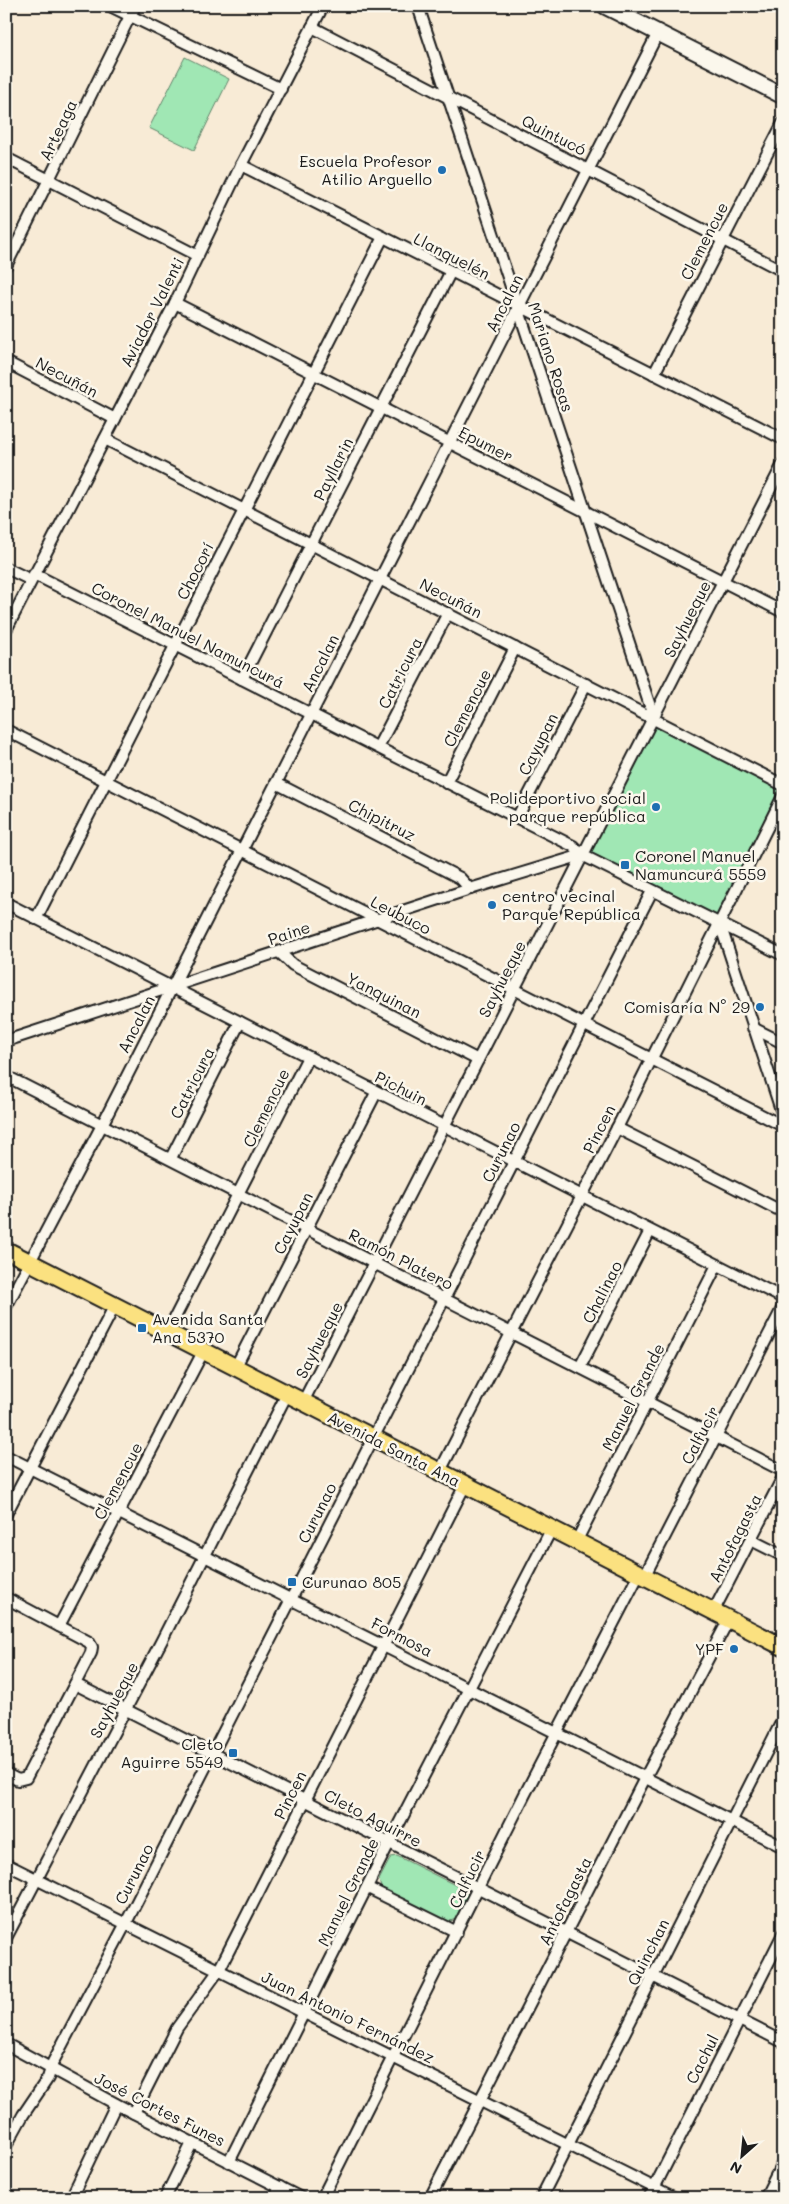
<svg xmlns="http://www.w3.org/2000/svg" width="789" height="2204" font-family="Mali,sans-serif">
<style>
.green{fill:#a0e7b4;stroke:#5e8268}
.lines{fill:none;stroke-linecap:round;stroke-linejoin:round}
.street-casing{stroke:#1c1c1c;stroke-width:14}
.secondary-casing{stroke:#1c1c1c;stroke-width:19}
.primary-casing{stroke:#1c1c1c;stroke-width:20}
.street{stroke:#fbf7ec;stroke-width:10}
.secondary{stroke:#fbf7ec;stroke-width:15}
.primary{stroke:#fbe180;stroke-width:16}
.poi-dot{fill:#1f6fb2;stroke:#fbf7ec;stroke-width:2}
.labels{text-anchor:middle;stroke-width:5;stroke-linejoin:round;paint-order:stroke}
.street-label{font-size:16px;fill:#1c1c1c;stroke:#fbf7ec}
.poi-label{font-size:16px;fill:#1c1c1c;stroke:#fbf7ec;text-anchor:end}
</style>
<rect width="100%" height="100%" fill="#f8ebd6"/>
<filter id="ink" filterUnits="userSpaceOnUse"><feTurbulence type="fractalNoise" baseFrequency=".02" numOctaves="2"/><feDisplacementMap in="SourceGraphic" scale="10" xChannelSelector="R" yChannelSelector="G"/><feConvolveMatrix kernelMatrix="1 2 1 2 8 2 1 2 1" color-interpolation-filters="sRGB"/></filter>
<g filter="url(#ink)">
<!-- green -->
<g class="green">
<polygon points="185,57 229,79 194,150 149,128"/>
<polygon points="654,718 783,785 783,796 720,924 582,855"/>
<polygon points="397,1856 465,1890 468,1896 456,1919 447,1922 381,1888 379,1880 391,1857"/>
</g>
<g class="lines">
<!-- street casing -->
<g class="street-casing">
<g id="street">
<polyline points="110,6 281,89"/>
<polyline points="418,6 654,718"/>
<polyline points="312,27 783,271"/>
<polyline points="6,158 198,256"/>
<polyline points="241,165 783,439"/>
<polyline points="6,266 135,6"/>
<polyline points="175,303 783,612"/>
<polyline points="6,362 115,419"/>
<polyline points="654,374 783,123"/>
<polyline points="105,439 783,785"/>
<polyline points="6,568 31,580"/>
<polyline points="34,574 573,846 582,855 783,955"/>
<polyline points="6,630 175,303 241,165 323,6"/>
<polyline points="242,679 450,273"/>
<polyline points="6,730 783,1126"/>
<polyline points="378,747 448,613"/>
<polyline points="276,783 460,878 470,889"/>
<polyline points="446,783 515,648"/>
<polyline points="517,818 586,684"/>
<polyline points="6,903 783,1298"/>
<polyline points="36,919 383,237"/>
<polyline points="720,924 783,1116"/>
<polyline points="279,952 293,965 478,1060"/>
<polyline points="753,1028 783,1043"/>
<polyline points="6,1041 470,889 582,855"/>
<polyline points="6,1076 783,1471"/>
<polyline points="617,1128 783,1212"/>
<polyline points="171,1158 240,1022"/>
<polyline points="6,1307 102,1125 658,33"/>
<polyline points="168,1331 308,1057"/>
<polyline points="236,1366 376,1093"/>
<polyline points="580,1367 650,1231"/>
<polyline points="303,1402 783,464"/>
<polyline points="6,1456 783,1847"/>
<polyline points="439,1473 617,1128 783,796"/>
<polyline points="6,1514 115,1305"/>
<polyline points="751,1540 783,1556"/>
<polyline points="576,1542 717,1265"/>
<polyline points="644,1577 783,1307"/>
<polyline points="6,1598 89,1642 92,1647 91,1653 26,1778 18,1780 6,1774"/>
<polyline points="713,1612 783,1477"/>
<polyline points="59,1626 204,1350"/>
<polyline points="75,1684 783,2042"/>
<polyline points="6,1864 675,2198"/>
<polyline points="368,1888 457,1932"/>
<polyline points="6,1938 162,1640 287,1394"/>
<polyline points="6,2044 116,2104 301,2198"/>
<polyline points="134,2113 177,2028 219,1970 465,1485"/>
<polyline points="6,2146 23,2115 48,2078 53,2062 126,1923 652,891"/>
<polyline points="229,2162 389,1843 551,1530"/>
<polyline points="71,2198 116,2104"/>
<polyline points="165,2198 192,2143"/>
<polyline points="275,2198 280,2187"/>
<polyline points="322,2198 525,1794 639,1574"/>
<polyline points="430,2198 646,1776 729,1619"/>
<polyline points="541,2198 783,1719"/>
<polyline points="649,2198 783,1934"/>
<polyline points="765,2198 783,2162"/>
</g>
</g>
<!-- secondary casing -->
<g class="secondary-casing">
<polyline id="secondary" points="605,6 783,96"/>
</g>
<!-- primary casing -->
<g class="primary-casing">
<polyline id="primary" points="6,1250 783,1647"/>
</g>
<!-- street -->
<use href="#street" class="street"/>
<!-- secondary -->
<use href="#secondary" class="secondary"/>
<!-- primary -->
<use href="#primary" class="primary"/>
</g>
</g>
<!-- markers -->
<g class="poi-dot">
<circle cx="442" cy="170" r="5"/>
<circle cx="656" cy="807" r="5"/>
<rect x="620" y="860" width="10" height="10" rx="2.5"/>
<circle cx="492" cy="905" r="5"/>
<circle cx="760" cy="1007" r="5"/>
<rect x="137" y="1323" width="10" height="10" rx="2.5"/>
<rect x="287" y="1577" width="10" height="10" rx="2.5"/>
<circle cx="734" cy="1649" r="5"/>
<rect x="228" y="1748" width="10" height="10" rx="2.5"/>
</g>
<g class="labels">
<!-- street labels -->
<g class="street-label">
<text transform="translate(58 130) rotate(-64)" y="6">Arteaga</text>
<text transform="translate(554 135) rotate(27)" y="6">Quintucó</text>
<text transform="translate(704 241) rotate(-63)" y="6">Clemencue</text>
<text transform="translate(452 256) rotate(27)" y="6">Llanquelén</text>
<text transform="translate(504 303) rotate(-63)" y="6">Ancalan</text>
<text transform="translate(152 312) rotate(-63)" y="6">Aviador Valenti</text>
<text transform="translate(551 357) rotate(72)" y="6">Mariano Rosas</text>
<text transform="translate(67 377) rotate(28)" y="6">Necuñán</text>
<text transform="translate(486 444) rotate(27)" y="6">Epumer</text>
<text transform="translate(333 469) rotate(-63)" y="6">Payllarin</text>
<text transform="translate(195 571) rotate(-63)" y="6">Chocorí</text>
<text transform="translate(451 598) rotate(27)" y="6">Necuñán</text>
<text transform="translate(687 619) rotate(-63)" y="6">Sayhueque</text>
<text transform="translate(188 635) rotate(27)" y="6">Coronel Manuel Namuncurá</text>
<text transform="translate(320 663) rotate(-63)" y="6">Ancalan</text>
<text transform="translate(400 673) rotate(-63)" y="6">Catricura</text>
<text transform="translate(467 708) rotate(-63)" y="6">Clemencue</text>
<text transform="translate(538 744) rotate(-63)" y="6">Cayupan</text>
<text transform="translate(382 820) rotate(27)" y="6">Chipitruz</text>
<text transform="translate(401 915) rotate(27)" y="6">Leubuco</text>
<text transform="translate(289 933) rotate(-18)" y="6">Paine</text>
<text transform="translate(502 979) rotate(-63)" y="6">Sayhueque</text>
<text transform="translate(384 995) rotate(27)" y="6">Yanquinan</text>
<text transform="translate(136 1024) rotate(-63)" y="6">Ancalan</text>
<text transform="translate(192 1083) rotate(-63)" y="6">Catricura</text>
<text transform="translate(401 1088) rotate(27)" y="6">Pichuin</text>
<text transform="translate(266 1108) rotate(-64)" y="6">Clemencue</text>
<text transform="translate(599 1129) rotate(-63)" y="6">Pincen</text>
<text transform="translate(501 1152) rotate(-63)" y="6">Curunao</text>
<text transform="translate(293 1223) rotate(-63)" y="6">Cayupan</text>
<text transform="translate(401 1259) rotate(27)" y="6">Ramón Platero</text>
<text transform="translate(602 1292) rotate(-63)" y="6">Chalinao</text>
<text transform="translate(319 1340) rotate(-63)" y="6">Sayhueque</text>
<text transform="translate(633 1397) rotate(-63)" y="6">Manuel Grande</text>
<text transform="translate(700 1435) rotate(-63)" y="6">Calfucir</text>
<text transform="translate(394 1449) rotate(27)" y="6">Avenida Santa Ana</text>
<text transform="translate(118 1481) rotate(-62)" y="6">Clemencue</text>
<text transform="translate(317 1513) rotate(-63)" y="6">Curunao</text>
<text transform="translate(735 1538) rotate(-63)" y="6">Antofagasta</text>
<text transform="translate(402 1637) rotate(27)" y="6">Formosa</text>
<text transform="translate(114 1700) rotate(-62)" y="6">Sayhueque</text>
<text transform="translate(290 1795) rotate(-63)" y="6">Pincen</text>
<text transform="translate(373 1818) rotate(27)" y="6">Cleto Aguirre</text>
<text transform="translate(134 1874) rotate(-63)" y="6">Curunao</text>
<text transform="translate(467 1879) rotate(-64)" y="6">Calfucir</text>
<text transform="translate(348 1892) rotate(-64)" y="6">Manuel Grande</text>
<text transform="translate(565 1901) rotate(-63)" y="6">Antofagasta</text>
<text transform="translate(648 1952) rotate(-63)" y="6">Quinchan</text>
<text transform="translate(348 2017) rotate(26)" y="6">Juan Antonio Fernández</text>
<text transform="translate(702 2059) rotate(-63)" y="6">Cachul</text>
<text transform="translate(160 2109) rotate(27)" y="6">José Cortes Funes</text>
</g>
<!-- poi labels -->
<g class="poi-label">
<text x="432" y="167">Escuela Profesor<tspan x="432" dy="18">Atilio Arguello</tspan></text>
<text x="646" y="804">Polideportivo social<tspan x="646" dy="18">parque república</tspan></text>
<text x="635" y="862" text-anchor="start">Coronel Manuel<tspan x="635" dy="18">Namuncurá 5559</tspan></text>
<text x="502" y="902" text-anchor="start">centro vecinal<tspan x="502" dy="18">Parque República</tspan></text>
<text x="750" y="1013">Comisaría N° 29</text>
<text x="152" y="1325" text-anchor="start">Avenida Santa<tspan x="152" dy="18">Ana 5370</tspan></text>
<text x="302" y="1588" text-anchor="start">Curunao 805</text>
<text x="724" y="1655">YPF</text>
<text x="223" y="1750">Cleto<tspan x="223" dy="18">Aguirre 5549</tspan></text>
</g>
</g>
<!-- margin -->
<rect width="789" height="2204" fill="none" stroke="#fbf7ec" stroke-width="25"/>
<rect x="12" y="12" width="764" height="2179" fill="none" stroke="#1c1c1c" stroke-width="2" filter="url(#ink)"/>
<!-- north arrow -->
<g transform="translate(742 2156) rotate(207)" stroke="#fbf7ec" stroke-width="4" paint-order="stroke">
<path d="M0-4L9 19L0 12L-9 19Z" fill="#1c1c1c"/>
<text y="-8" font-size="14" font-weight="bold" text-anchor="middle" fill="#1c1c1c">N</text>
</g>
</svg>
